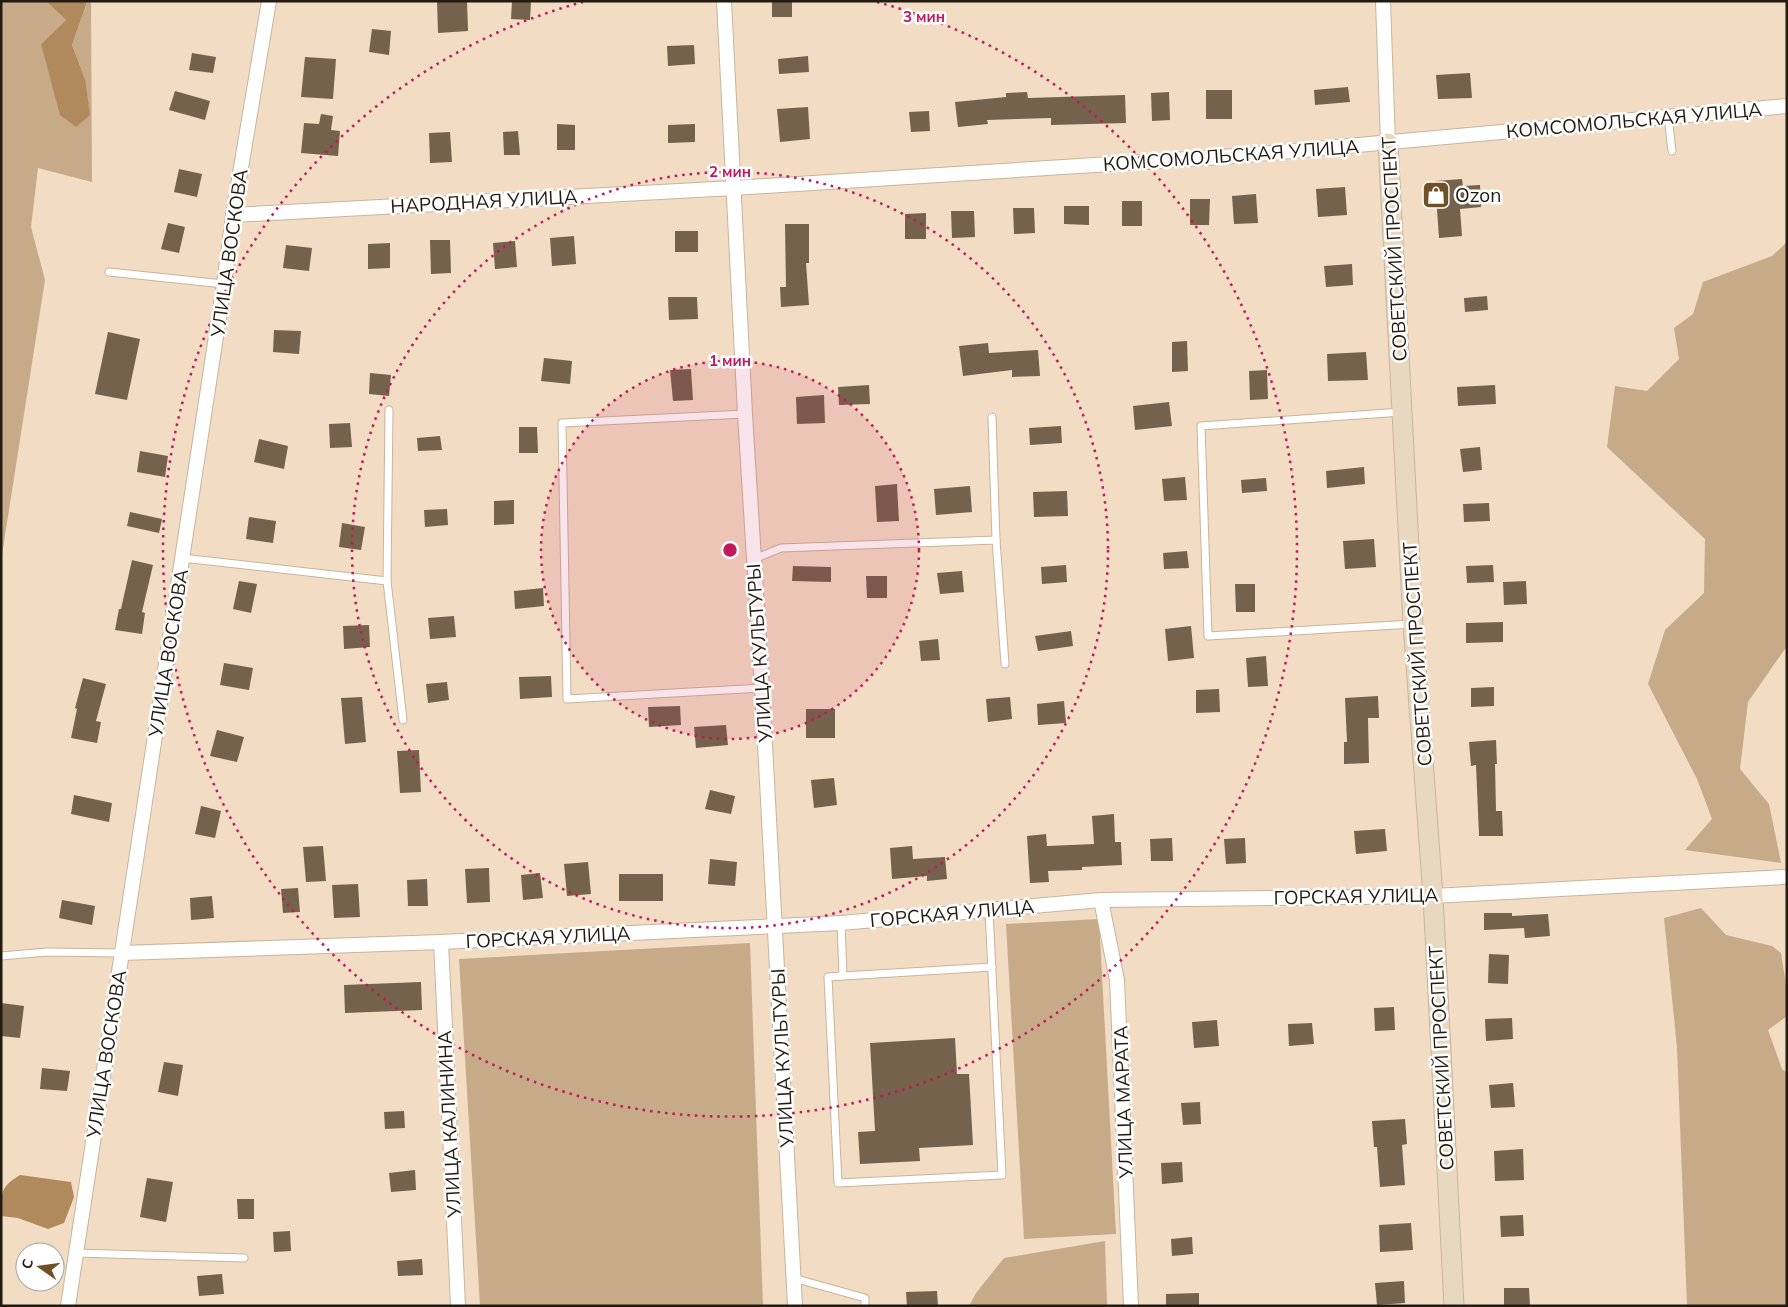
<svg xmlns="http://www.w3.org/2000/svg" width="1788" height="1307" font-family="Mulish,sans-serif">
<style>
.green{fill:#c7aa87}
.water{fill:#b08a5c}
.building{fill:#74624c}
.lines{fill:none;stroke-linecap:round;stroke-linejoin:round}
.lane-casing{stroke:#c8b49c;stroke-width:9}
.street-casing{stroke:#c8b49c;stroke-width:16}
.secondary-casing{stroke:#c8b49c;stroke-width:21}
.lane{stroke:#fff;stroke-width:7}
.street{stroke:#fff;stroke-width:14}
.secondary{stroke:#e9d8c0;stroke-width:19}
.ring{fill:none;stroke:#c2185b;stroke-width:2.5;stroke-dasharray:2.5 5}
.labels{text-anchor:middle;stroke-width:5;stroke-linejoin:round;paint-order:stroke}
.street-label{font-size:19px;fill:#221b12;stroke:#fff}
.poi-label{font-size:19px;fill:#221b12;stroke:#fff;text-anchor:start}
.centre{fill:#c2185b;stroke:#fff;stroke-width:2.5}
.ring-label{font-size:15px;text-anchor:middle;font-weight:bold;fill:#c2185b;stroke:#fff;stroke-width:5;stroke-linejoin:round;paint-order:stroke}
</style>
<rect width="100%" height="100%" fill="#f2ddc4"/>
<!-- green -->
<g class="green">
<polygon points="1,1 46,1 66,20 41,44 85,79 72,45 86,5 86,1 91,1 92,182 38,168 31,227 45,280 1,561"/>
<polygon points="1787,242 1787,646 1748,702 1740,769 1769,804 1781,863 1685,850 1712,819 1697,779 1648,684 1665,630 1704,593 1705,539 1607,447 1615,386 1647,391 1679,359 1674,328 1693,314 1703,282 1772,256"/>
<polygon points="1701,908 1726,935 1772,946 1781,953 1787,991 1787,1016 1768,1030 1782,1069 1787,1073 1787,1306 1687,1306 1677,1048 1664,918"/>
<polygon points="1099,919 1116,1234 1024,1239 1006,924"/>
<polygon points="750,943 763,1306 480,1306 459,959"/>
<polygon points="1105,1241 1107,1306 969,1306 976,1293 1004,1258"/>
</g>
<!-- water -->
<g class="water">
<polygon points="46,1 86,1 86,5 72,45 85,79 90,115 76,127 60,115 41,44 66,20"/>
<path d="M 20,1175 L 71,1182 L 74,1197 L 64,1223 L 48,1229 L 18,1218 L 1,1216 C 1,1193 0,1187 20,1175 Z"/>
</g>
<!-- building -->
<g class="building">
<polygon points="437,1 467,1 468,31 438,33"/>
<polygon points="512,1 531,1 530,20 511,19"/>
<rect x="772" y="1" width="20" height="16"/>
<polygon points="372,29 391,31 389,55 369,52"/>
<polygon points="694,45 695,64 668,66 667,46"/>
<polygon points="192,53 216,57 213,73 189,70"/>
<polygon points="808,56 809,72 779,74 778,59"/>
<polygon points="305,57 336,59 333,99 301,97"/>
<polygon points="1470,73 1472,98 1438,99 1436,75"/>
<polygon points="1348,87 1350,102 1315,105 1314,90"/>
<rect x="1206" y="90" width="26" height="29"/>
<polygon points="175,91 210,101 205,120 169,110"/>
<polygon points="1027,92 1028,98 1125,95 1126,123 1051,125 1051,118 987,120 988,124 958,127 955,102 1006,97 1006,93"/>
<polygon points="1169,92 1170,120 1152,121 1151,93"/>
<polygon points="808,107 810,139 780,142 777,109"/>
<polygon points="929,111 930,131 911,132 909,112"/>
<polygon points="321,114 333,116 331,130 340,131 338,156 301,153 304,123 319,124"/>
<polygon points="557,124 575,125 575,150 557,150"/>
<polygon points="695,124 695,142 668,143 668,125"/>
<polygon points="518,131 520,155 504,155 503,132"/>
<polygon points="450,132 452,162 430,163 429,133"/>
<polygon points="179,169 202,174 197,197 174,192"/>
<polygon points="1462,179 1463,186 1480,185 1481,207 1460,209 1462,236 1439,238 1435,181"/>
<polygon points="1345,187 1347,215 1318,217 1316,189"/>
<polygon points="1256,194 1258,223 1234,224 1232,196"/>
<polygon points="1190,199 1210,199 1209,225 1190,225"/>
<rect x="1122" y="201" width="20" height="25"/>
<polygon points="1064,206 1089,206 1089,225 1064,224"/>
<polygon points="1013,208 1034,208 1035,233 1014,234"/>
<polygon points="951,211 974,211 975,237 952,238"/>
<polygon points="926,213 926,239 905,239 905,214"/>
<polygon points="168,223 185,227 179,253 161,249"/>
<polygon points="785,224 809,224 809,263 806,263 809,305 781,307 780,287 786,287"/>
<rect x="675" y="231" width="23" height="21"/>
<polygon points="574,236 576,264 552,266 550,238"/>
<polygon points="430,240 450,240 451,273 431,274"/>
<polygon points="515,241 517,267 495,269 493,243"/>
<polygon points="390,243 390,268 368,269 368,244"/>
<polygon points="286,245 312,248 309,271 283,268"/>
<polygon points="1352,264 1353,285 1326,287 1324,266"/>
<polygon points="1487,296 1488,310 1465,312 1464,298"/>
<polygon points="668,297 697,297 698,319 669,320"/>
<polygon points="274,330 301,331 299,354 273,352"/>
<polygon points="108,332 140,339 127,400 95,394"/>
<polygon points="1187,341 1188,371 1172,372 1172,342"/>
<polygon points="988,343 989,353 1038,350 1040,376 1012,377 1012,370 963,376 959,346"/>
<polygon points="1366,352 1368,380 1328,381 1327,354"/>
<polygon points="544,358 572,361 570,384 541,381"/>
<polygon points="691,369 693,400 673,401 670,370"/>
<polygon points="1267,370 1268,399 1250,400 1249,371"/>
<polygon points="370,373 391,375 389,396 369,394"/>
<polygon points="869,385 870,404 839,405 838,387"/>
<polygon points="1495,385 1496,404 1458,406 1457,387"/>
<polygon points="824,395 825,423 797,424 796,397"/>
<polygon points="1169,402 1172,426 1135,430 1133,406"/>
<polygon points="350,423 352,447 330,448 329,424"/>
<polygon points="1061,426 1062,443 1030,445 1029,428"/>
<polygon points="519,427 537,427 538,453 519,453"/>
<polygon points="440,436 442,450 418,451 417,438"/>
<polygon points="259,439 288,446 284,469 254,462"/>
<polygon points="1480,447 1482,470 1463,472 1460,449"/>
<polygon points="140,451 168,456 165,477 137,472"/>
<polygon points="1364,467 1365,484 1327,488 1326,471"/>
<polygon points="1185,477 1187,500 1164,501 1162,479"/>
<polygon points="1266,478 1267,491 1242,493 1241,480"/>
<polygon points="897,484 899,521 877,522 875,486"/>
<polygon points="970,486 972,512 936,515 934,489"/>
<polygon points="1067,491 1068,516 1034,517 1033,492"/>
<polygon points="514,500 514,524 494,525 494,501"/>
<polygon points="1489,503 1490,521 1464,522 1463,504"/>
<polygon points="447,509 448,525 425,527 424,510"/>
<polygon points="130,512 162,519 159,533 127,526"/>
<polygon points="249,517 276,521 273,543 246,539"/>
<polygon points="342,523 365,527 361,550 339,547"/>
<polygon points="1374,539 1376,567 1345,569 1343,541"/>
<polygon points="1187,551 1189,568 1164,569 1163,553"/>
<polygon points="132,560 153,565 142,612 145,613 142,634 115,630 119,609 121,609"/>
<polygon points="1066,565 1067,582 1042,584 1041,567"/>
<polygon points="1493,565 1494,582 1467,583 1466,566"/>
<polygon points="793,566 831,567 831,582 792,581"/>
<polygon points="962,571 964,592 940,594 937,573"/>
<polygon points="866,576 887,576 887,598 867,598"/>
<polygon points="239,581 257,584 251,613 233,609"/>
<polygon points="1526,581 1527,604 1504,605 1503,582"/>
<polygon points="1235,584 1255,584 1255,612 1236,612"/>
<polygon points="543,588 544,606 515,609 514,591"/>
<polygon points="454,616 456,637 430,639 428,618"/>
<polygon points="1503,622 1503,642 1466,643 1466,623"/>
<polygon points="369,625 370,647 344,649 343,626"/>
<polygon points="1191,626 1194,658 1168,661 1165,629"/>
<polygon points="1071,631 1073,646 1038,651 1035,636"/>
<polygon points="938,639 940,660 921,661 919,641"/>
<polygon points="1266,656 1268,686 1248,687 1246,658"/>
<polygon points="224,663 253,668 249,690 220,685"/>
<polygon points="551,676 552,697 520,699 519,677"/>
<polygon points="83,678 106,684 96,721 101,722 97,743 71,738 77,709 75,708"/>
<polygon points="447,682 449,700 428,703 426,684"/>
<polygon points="1494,687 1494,706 1471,707 1471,688"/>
<polygon points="1219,689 1220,712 1196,713 1196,690"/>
<polygon points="1378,696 1379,718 1368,718 1369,763 1344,764 1344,742 1347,742 1345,698"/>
<polygon points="362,697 366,742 345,744 341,698"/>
<polygon points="1010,697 1012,719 988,722 986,699"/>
<polygon points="1064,701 1066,723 1038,725 1037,704"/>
<polygon points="680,706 681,725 649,727 648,707"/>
<rect x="806" y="709" width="29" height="29"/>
<polygon points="726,725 728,745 696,748 694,727"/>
<polygon points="217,730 244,737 237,762 210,756"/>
<polygon points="1496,740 1497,764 1495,764 1496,811 1502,811 1503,836 1479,836 1476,765 1471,766 1469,742"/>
<polygon points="419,750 421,792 400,793 397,751"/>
<polygon points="834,778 837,805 814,808 811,780"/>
<polygon points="710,790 735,796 731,814 705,809"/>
<polygon points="74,795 112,803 109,822 71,814"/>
<polygon points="201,806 221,811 215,838 195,834"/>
<polygon points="1114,814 1115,842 1121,842 1122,865 1082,867 1082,870 1048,871 1049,882 1030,883 1027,836 1046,834 1047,846 1094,844 1092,816"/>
<polygon points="1385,829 1387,851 1356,854 1354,831"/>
<polygon points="1172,838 1173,861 1151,861 1150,839"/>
<polygon points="1245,838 1246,863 1226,864 1224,839"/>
<polygon points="323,846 326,881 306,882 303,847"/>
<polygon points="912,846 913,859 945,857 947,879 927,881 927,876 892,879 890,848"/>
<polygon points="710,859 737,862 735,886 708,884"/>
<polygon points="588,862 591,894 567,896 564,864"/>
<polygon points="489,868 490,902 467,903 465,869"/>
<polygon points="540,873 543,898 523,900 521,875"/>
<rect x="619" y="874" width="44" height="27"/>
<polygon points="427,879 428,906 408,906 407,880"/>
<polygon points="358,884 360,917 334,918 332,885"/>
<polygon points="298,888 300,912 283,913 281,889"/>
<polygon points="212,896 214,918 191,920 190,898"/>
<polygon points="62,900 95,906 92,925 59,918"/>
<polygon points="1484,913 1512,913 1512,916 1548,914 1550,936 1525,938 1524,928 1484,930"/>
<polygon points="1489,954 1509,955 1508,984 1488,983"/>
<polygon points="421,982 422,1010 345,1013 344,985"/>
<polygon points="1,1003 24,1006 20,1038 1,1036"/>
<polygon points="1394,1007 1395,1030 1375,1031 1374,1008"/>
<polygon points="1512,1018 1513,1039 1486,1041 1485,1019"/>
<polygon points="1217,1020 1219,1046 1194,1048 1192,1022"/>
<polygon points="1312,1023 1314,1044 1289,1046 1288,1024"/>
<polygon points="955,1038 957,1074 969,1074 973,1145 919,1148 920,1161 860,1164 858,1132 875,1131 870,1043"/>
<polygon points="164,1062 183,1065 178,1096 158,1092"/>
<polygon points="42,1068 70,1071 67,1091 40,1089"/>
<polygon points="1513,1083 1515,1107 1491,1108 1489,1085"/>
<polygon points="1200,1102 1201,1124 1183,1125 1181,1103"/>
<polygon points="404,1111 405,1128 385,1129 384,1112"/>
<polygon points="1405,1119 1407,1144 1402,1145 1405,1185 1380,1187 1377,1147 1374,1147 1372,1121"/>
<polygon points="1523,1149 1524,1180 1495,1181 1494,1151"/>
<polygon points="1182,1162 1183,1182 1162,1184 1161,1163"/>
<polygon points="415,1170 416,1190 391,1192 389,1173"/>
<polygon points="147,1178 173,1182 166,1222 140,1217"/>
<polygon points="237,1199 254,1199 254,1219 238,1219"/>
<polygon points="1523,1215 1524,1236 1501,1237 1500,1216"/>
<polygon points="1411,1223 1413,1250 1380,1252 1379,1225"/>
<polygon points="290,1231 291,1251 274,1252 273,1232"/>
<polygon points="1192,1237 1193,1254 1172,1256 1171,1239"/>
<polygon points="422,1259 423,1275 398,1276 397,1261"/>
<polygon points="222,1274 224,1294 199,1296 197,1276"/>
<polygon points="1404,1281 1405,1303 1377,1305 1375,1283"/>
<polygon points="1504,1288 1529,1288 1530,1306 1504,1306"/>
<polygon points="937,1291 938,1306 907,1306 906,1292"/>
<polygon points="1199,1293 1199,1306 1166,1306 1166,1294"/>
</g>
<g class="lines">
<!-- lane casing -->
<g class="lane-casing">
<g id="lane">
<polyline points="1668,117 1672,151"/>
<polyline points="109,272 224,284"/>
<polyline points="1402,412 1201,426 1208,636 1413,624"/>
<polyline points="745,414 562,423 567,699 762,688"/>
<polyline points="992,417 996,540"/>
<polyline points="182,558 387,581 403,720"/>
<polyline points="754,559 781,548 996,540 1005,664"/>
<polyline points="387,581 389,410"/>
<polyline points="841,923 843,976 828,977 838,1183 1002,1175 989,911"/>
<polyline points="1,956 47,952 122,953"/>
<polyline points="843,976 992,967"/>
<polyline points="77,1253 244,1258"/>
<polyline points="793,1278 865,1298 865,1306"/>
</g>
</g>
<!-- street casing -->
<g class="street-casing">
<g id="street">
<polyline points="724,1 745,414 762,688 795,1306"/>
<polyline points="1383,1 1388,143"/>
<polyline points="233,215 734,188 1236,156 1787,106"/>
<polyline points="1101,900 1117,980 1131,1306"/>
<polyline points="441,942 458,1306"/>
<polyline points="122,953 441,942 841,923 1101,900 1433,896 1783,877"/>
<polyline points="68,1306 224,284 233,215 269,1"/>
</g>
</g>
<!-- secondary casing -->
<g class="secondary-casing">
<polyline id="secondary" points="1388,143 1413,624 1433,896 1454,1306"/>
</g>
<!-- lane -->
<use href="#lane" class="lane"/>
<!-- street -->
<use href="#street" class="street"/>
<!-- secondary -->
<use href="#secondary" class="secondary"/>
</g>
<!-- distance rings -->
<circle cx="730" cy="550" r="189" fill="#c2185b" fill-opacity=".12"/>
<g class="ring">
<circle cx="730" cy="550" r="189"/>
<circle cx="730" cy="550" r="378"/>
<path d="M877 2A567 567 0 1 1 583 2"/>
</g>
<!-- icons -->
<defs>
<g id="shop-square" transform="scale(1.4375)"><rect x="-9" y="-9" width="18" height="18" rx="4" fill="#705026" stroke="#fff"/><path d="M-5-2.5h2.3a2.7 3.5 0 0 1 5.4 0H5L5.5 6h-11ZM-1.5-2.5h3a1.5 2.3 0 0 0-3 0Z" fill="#fff"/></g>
</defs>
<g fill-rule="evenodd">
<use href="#shop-square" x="1436" y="195"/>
</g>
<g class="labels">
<!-- street labels -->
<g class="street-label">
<text transform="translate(1634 120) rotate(-5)" y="7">КОМСОМОЛЬСКАЯ УЛИЦА</text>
<text transform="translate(1231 155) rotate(-4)" y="7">КОМСОМОЛЬСКАЯ УЛИЦА</text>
<text transform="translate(484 201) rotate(-3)" y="7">НАРОДНАЯ УЛИЦА</text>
<text transform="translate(1394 249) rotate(-93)" y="7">СОВЕТСКИЙ ПРОСПЕКТ</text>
<text transform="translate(229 253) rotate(-82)" y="7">УЛИЦА ВОСКОВА</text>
<text transform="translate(168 653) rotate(-81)" y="7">УЛИЦА ВОСКОВА</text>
<text transform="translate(759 653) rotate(-94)" y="7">УЛИЦА КУЛЬТУРЫ</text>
<text transform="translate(1417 654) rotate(-94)" y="7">СОВЕТСКИЙ ПРОСПЕКТ</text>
<text transform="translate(1356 896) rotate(-1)" y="7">ГОРСКАЯ УЛИЦА</text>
<text transform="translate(952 913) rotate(-5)" y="7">ГОРСКАЯ УЛИЦА</text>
<text transform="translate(548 937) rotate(-3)" y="7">ГОРСКАЯ УЛИЦА</text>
<text transform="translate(106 1054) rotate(-81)" y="7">УЛИЦА ВОСКОВА</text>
<text transform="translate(782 1058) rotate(-93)" y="7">УЛИЦА КУЛЬТУРЫ</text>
<text transform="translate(1441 1058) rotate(-93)" y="7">СОВЕТСКИЙ ПРОСПЕКТ</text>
<text transform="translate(1123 1102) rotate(-92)" y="7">УЛИЦА МАРАТА</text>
<text transform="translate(449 1124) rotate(-93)" y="7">УЛИЦА КАЛИНИНА</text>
</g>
<!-- poi labels -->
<g class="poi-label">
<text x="1455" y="202">Ozon</text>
</g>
</g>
<circle cx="730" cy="550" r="8" class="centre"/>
<g class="ring-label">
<text x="924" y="22">3 мин</text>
<text x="730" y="177">2 мин</text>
<text x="730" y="366">1 мин</text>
</g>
<!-- border -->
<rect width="1788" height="1307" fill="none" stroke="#221b12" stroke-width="5"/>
<!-- north arrow -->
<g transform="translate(40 1267) rotate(284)"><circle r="24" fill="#ffffff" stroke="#a7a4a0"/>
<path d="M0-4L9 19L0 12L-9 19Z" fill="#705026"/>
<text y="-8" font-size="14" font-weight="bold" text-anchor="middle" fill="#221b12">С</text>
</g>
</svg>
